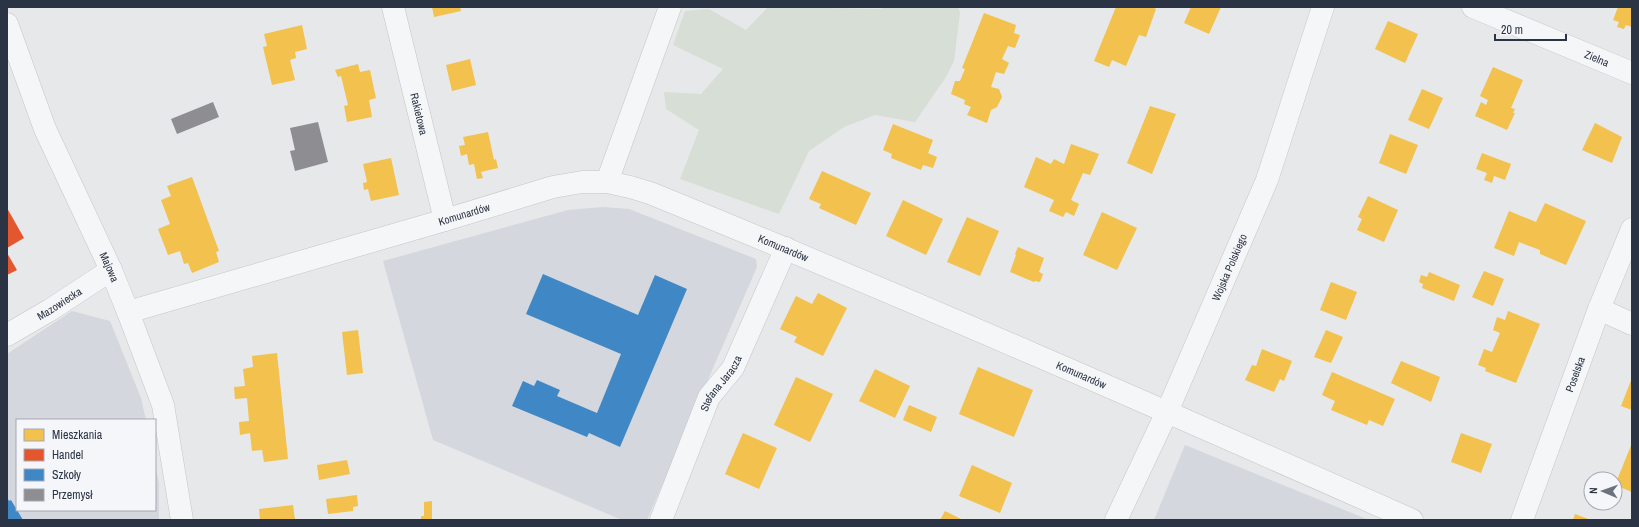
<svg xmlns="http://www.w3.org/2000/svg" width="1639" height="527" font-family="'Archivo Narrow',sans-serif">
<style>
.built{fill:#d4d7dd}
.green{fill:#d6ded6}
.homes{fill:#f2c14e}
.shops{fill:#e4572e}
.schools{fill:#3f88c5}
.industry{fill:#8d8d92}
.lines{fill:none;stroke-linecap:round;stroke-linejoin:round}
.minor-casing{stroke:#c4c6c8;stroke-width:23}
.tertiary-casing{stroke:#c4c6c8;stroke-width:23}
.minor{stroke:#f5f6f7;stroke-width:22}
.tertiary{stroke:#f5f6f7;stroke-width:22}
.labels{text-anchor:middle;stroke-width:4;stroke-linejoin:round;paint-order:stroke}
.street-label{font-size:11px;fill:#2b3445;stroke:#f4f6f9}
</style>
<rect width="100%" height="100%" fill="#e6e8ea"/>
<!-- built -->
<g class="built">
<polygon points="603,207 629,209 756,259 757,267 647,520 622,520 433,440 383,261 568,210"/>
<polygon points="72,311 110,321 141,398 146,420 17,420 17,510 155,510 155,464 159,483 159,520 7,520 7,354"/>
<polygon points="1185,445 1369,520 1154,520"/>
</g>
<!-- green -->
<polygon class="green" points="768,7 881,9 883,7 958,7 960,13 954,61 946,77 915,122 875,115 844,127 809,151 779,214 680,179 699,130 666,109 664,92 701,94 723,69 673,45 685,11 709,9 746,30"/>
<!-- homes -->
<g class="homes">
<polygon points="432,7 460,7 461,11 434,17"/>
<polygon points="1116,7 1152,7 1156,9 1146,37 1139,35 1126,66 1112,60 1109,67 1094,61"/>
<polygon points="1191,7 1221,7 1209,34 1184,23"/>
<polygon points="1618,7 1632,7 1632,27 1626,25 1624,29 1617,27 1619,22 1613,20"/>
<polygon points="984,13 1016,25 1014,33 1020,35 1015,48 1008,46 1002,59 1009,63 1004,74 996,72 991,87 999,89 1002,97 997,107 991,110 987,123 967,115 971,107 964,104 965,100 951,94 955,81 960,81 965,69 962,68"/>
<polygon points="1388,21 1418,34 1405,63 1375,49"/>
<polygon points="302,25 307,49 295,52 296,58 290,60 295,80 272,85 263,47 267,46 264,34"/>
<polygon points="470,59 476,85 452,91 446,65"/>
<polygon points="358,64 360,72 370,70 376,98 369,100 372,117 347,122 344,106 348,105 341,76 338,77 335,70"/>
<polygon points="1493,67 1523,80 1511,108 1515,109 1513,113 1515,113 1507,130 1475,116 1481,102 1486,105 1488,100 1480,96"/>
<polygon points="1422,89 1443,98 1429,129 1408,120"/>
<polygon points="1150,106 1176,114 1152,174 1127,163"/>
<polygon points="1595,123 1622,137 1612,163 1582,150"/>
<polygon points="893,124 933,140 928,153 937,157 933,168 923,165 921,170 891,158 892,154 883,150"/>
<polygon points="488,132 494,160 496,159 498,168 481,172 483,178 477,179 474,164 469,165 467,154 461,156 459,146 465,145 463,137"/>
<polygon points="1390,134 1418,145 1406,174 1379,163"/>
<polygon points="1071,144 1099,154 1090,175 1083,173 1071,200 1079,204 1074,216 1066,212 1063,217 1049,211 1054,200 1024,187 1036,157 1051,164 1054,159 1064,164"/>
<polygon points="1482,153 1511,164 1505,180 1494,176 1492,183 1484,180 1487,173 1476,169"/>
<polygon points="391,158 399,195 371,201 368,189 364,190 363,183 367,182 363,164"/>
<polygon points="822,171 871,193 856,225 819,208 821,204 809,199"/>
<polygon points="192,177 219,251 216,252 219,262 192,273 188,263 184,264 180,251 168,255 158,229 170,224 161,200 171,196 167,186"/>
<polygon points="1368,196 1398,210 1384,242 1357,230 1362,219 1358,217"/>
<polygon points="903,200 943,219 926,255 886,236"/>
<polygon points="1545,203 1586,221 1566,265 1540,254 1540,250 1519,242 1514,256 1494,248 1509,211 1536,222"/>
<polygon points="1102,212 1137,228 1117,270 1083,255"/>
<polygon points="967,217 999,231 980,276 947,262"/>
<polygon points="1018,247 1044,258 1039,272 1043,274 1040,282 1035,281 1034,282 1010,272 1016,255 1015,254"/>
<polygon points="1484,271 1504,279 1493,306 1472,297"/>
<polygon points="1429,272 1460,285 1454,301 1422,288 1423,284 1419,282 1421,275 1427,277"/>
<polygon points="1331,282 1357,292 1346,320 1320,310"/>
<polygon points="818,293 847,308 823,356 794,342 797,337 780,329 796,296 812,304"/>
<polygon points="1508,311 1540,324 1516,383 1485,371 1486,368 1478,365 1484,349 1492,352 1500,333 1493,330 1497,317 1505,320"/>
<polygon points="358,330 363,373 347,375 342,332"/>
<polygon points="1326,330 1343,337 1331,363 1314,357"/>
<polygon points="1262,349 1292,361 1284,381 1280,379 1274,392 1245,380 1252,365 1256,366"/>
<polygon points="277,353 288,459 264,462 262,450 252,451 250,433 240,435 239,422 249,421 247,398 235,399 234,387 245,386 243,369 253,367 252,356"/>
<polygon points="1401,361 1440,377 1431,402 1391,383"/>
<polygon points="978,367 1033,390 1014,437 959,414"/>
<polygon points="875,369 910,386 895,418 859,401"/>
<polygon points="1332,372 1395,399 1383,426 1369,420 1367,425 1331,410 1335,401 1322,395"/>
<polygon points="796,377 833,394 810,442 774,425"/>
<polygon points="1632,378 1632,410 1621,406"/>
<polygon points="909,405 937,417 931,432 903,420"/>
<polygon points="743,433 777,448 759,489 725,474"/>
<polygon points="1461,433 1492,444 1481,473 1451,462"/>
<polygon points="1632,443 1632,492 1615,485"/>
<polygon points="347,460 350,474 319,480 317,465"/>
<polygon points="972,465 1012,483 1000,513 959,496"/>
<polygon points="357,495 358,506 353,507 353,511 328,514 326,499"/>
<polygon points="432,501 432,520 421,520 421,516 424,516 424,502"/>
<polygon points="293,505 295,520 260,520 259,509"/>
<polygon points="945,511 963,520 940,520"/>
<polygon points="1575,514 1591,520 1573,520"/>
</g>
<!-- shops -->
<g class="shops">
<polygon points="7,208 24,238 7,248"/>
<polygon points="7,253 17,270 7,275"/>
</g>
<!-- schools -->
<g class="schools">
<polygon points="543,274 638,315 655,275 687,289 620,447 589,433 587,437 512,406 523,381 534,386 537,380 560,390 557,396 597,413 621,354 526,314"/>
<polygon points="7,497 9,501 11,500 23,520 7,520"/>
</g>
<!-- industry -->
<g class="industry">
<polygon points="213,102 219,117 177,134 171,119"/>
<polygon points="318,122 328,162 295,171 290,151 295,150 290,128"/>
</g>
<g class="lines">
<!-- minor casing -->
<g class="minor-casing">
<g id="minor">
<path id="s1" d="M 393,7 L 445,220"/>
<path id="s2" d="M 1473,7 L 1632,73"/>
<polyline points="607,182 670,7"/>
<polyline points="1599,309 1632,324"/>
<path id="s3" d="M 7,335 L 50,310 L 111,270"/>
<path id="s4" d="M 661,520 L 709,397 L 733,368 L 786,248"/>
<path id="s5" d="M 1116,520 L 1167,412 L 1267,180 L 1323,7"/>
<path id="s6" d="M 1522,520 L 1599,309 L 1632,229"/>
</g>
</g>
<!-- tertiary casing -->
<g class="tertiary-casing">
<g id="tertiary">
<path id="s7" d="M 7,24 L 45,129 L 111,270 L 128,312 L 163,405 L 182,520"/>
<path id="s8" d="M 128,312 L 445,220 L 553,187 L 582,182 L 607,182 L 630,187 L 650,193 C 906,297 1159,408 1412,520"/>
</g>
</g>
<!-- minor -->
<use href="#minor" class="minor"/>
<!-- tertiary -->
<use href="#tertiary" class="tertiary"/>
</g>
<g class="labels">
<!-- street labels -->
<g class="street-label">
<text dy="4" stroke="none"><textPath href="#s2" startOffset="134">Zielna</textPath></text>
<text dy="4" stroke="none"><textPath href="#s1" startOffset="110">Rakietowa</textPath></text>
<text dy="4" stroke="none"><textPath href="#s8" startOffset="350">Komunardów</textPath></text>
<text dy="4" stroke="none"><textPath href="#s8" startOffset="686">Komunardów</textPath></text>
<text dy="4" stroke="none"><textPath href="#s7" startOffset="264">Majowa</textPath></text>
<text dy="4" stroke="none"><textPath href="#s5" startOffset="277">Wojska Polskiego</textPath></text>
<text dy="4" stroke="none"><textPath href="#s3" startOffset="61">Mazowiecka</textPath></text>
<text dy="4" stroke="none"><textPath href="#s6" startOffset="155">Poselska</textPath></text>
<text dy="4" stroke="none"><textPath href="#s8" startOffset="1010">Komunardów</textPath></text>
<text dy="4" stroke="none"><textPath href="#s4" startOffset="150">Stefana Jaracza</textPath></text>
</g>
</g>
<!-- border -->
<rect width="1639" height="527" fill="none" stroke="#2b3445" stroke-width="16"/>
<!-- legend -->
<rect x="16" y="419" width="140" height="92" fill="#f4f6f9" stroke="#a4a8b1"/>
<rect x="24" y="429" width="20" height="12" fill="#f2c14e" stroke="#a4a8b1"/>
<text x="52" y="439" font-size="12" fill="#2b3445">Mieszkania</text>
<rect x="24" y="449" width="20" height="12" fill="#e4572e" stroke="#a4a8b1"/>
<text x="52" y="459" font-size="12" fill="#2b3445">Handel</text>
<rect x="24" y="469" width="20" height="12" fill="#3f88c5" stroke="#a4a8b1"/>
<text x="52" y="479" font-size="12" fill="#2b3445">Szkoły</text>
<rect x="24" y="489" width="20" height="12" fill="#8d8d92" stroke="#a4a8b1"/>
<text x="52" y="499" font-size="12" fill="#2b3445">Przemysł</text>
<!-- north arrow -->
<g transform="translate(1603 491) rotate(272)"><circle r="19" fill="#f4f6f9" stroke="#a4a8b1"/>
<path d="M0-3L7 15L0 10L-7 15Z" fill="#6c737f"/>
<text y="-6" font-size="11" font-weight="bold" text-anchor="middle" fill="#2b3445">N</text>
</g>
<!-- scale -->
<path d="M1495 34v6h71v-6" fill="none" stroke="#2b3445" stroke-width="2"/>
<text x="1501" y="34" font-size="12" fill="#2b3445" stroke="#f4f6f9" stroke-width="3" paint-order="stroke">20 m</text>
</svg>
